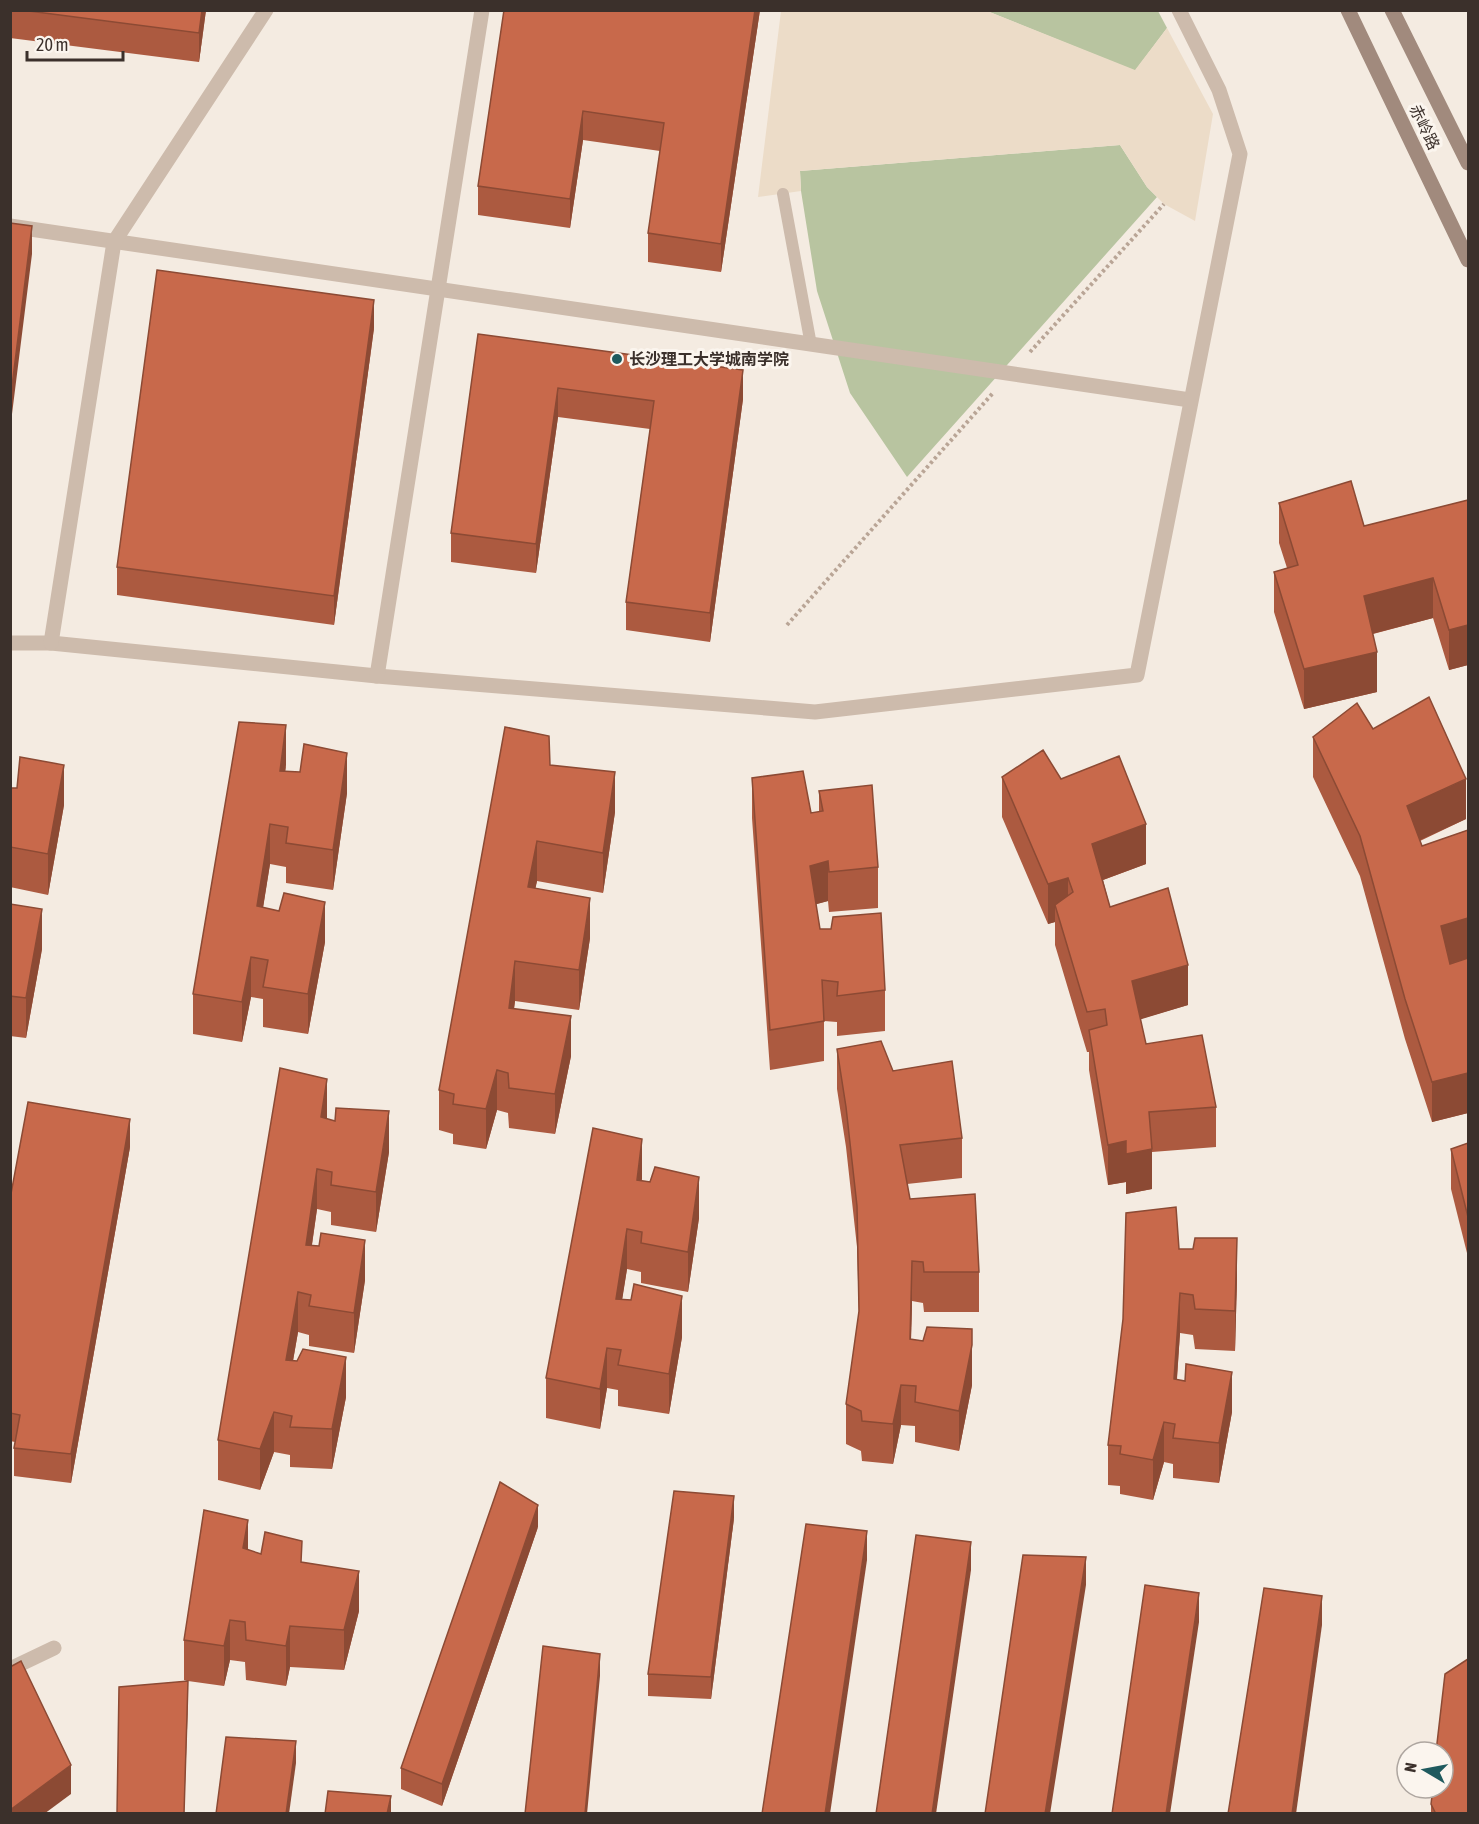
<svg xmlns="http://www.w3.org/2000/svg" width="1479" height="1824" font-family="'Asap Condensed','Noto Sans SC',sans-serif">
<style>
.green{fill:#b8c4a0}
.plaza{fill:#ecdcc8}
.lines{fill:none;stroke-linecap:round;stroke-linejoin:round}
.path{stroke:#b9a596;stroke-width:4;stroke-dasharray:3 3;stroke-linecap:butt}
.service{stroke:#cdbbac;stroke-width:12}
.minor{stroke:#cdbbac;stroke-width:15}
.secondary{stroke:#a18a7d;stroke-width:15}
.wall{fill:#ac5a40}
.shaded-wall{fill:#8c4a34}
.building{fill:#c8694b;stroke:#8c4a34;stroke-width:1.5}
.poi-dot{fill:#1f5a5e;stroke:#fbf5ee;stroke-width:2}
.labels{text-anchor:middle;stroke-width:6;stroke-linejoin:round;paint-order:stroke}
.street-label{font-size:16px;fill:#3b302b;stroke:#fbf5ee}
.poi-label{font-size:16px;font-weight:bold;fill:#3b302b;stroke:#fbf5ee;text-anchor:start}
</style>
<rect width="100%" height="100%" fill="#f4ebe1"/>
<!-- green -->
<g class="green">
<polygon points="987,11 1158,11 1167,28 1135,71"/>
<polygon points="1120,145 1147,187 1157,197 907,477 850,393 817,291 801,191 800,171"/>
</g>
<!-- plaza -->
<polygon class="plaza" points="781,11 987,11 1135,70 1167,28 1213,114 1195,221 1164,204 1147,187 1120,145 800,171 801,191 758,197"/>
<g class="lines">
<!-- path -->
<g class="path">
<polyline points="1030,352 1164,204"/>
<polyline points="787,625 993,393"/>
</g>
<!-- service -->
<polyline class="service" points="783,194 811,345"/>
<!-- minor -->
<g class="minor">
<polyline points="10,226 1190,400"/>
<polyline points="10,643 51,643 377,676 815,712 1137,675 1240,154 1219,90 1179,10"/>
<polyline points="51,643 114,242 266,10"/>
<polyline points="377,676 482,10"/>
<polyline points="10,1669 54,1648"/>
</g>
<!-- secondary -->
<g class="secondary">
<polyline points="1348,10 1468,260"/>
<polyline points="1392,10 1468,163"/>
</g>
</g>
<!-- wall -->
<g class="wall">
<polygon points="10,10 206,10 199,62 10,38"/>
<polygon points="504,10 760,10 721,272 648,262 648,233 660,151 583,140 570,228 478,215 478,186"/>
<polygon points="374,328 334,625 117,595 117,567"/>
<polygon points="478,334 743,399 710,642 626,630 626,602 650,429 558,417 536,573 451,562 451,533"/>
<polygon points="1468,500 1468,665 1449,670 1433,618 1373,634 1377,692 1304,709 1274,612 1274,572 1287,568 1279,543 1279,503 1364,526"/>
<polygon points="1373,729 1466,819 1420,841 1422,846 1468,830 1468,1113 1432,1122 1405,1039 1360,876 1313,777 1313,737"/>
<polygon points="286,765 285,772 347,793 333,890 286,883 286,867 270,864 263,907 325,942 308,1034 263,1027 263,999 251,997 242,1042 193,1034 193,994"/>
<polygon points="550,765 615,812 603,893 537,881 535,888 590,938 579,1010 515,1001 514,1008 571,1056 555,1134 509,1128 508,1113 497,1110 486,1149 453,1144 453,1134 439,1130 439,1090"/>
<polygon points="1002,777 1061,779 1146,864 1103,880 1110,907 1188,1005 1140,1019 1146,1044 1216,1107 1216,1147 1152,1152 1152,1189 1126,1194 1126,1182 1108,1185 1089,1070 1089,1052 1087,1052 1055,945 1055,922 1048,924 1002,817"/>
<polygon points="752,778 811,813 819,812 819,791 878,867 878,908 829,912 828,901 816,904 820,929 885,990 885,1031 837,1036 837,1022 824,1021 824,1061 770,1070 752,818"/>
<polygon points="10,788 64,805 48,895 10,887"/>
<polygon points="10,904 42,949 26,1038 10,1036"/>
<polygon points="837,1049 893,1071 962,1138 962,1178 907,1184 910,1199 979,1272 979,1312 924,1312 923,1303 912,1301 911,1339 972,1369 972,1385 959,1451 915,1442 915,1426 901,1425 893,1464 862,1461 861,1451 846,1444 846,1404 859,1316 857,1247 846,1147 837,1089"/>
<polygon points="327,1119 389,1152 376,1232 331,1225 331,1212 317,1209 312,1245 365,1280 354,1353 309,1346 309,1335 298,1332 293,1361 346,1397 332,1469 290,1467 290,1455 274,1452 260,1490 218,1480 218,1440"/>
<polygon points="1468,1143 1468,1257 1451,1189 1451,1149"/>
<polygon points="130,1147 71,1483 14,1476 14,1448 15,1442 10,1441 10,1199"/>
<polygon points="642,1181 699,1218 688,1292 641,1283 641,1272 627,1269 622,1299 682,1337 669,1414 618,1406 618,1390 607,1388 600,1429 546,1418 546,1378"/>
<polygon points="1179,1249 1237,1278 1235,1351 1195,1349 1193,1335 1180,1333 1177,1379 1232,1412 1219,1483 1173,1478 1173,1464 1164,1462 1153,1500 1120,1494 1120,1486 1108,1485 1108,1445"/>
<polygon points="734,1518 711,1699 648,1696 648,1674"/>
<polygon points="538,1527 442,1806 401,1789 401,1768"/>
<polygon points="248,1550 261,1554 302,1562 359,1611 344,1670 290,1667 286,1686 246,1680 245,1662 230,1660 224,1686 188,1681 188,1703 187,1681 184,1680 184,1640"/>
<polygon points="1431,1804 1468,1814 1431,1814"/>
</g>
<!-- shaded-wall -->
<g class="shaded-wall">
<polygon points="202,10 206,10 199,62 199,33"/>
<polygon points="755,10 760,10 721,272 721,244"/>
<polygon points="583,111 583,140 570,228 570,199"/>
<polygon points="32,226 32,254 10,430 10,402"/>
<polygon points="374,300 374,328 334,625 334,596"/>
<polygon points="743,370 743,399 710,642 710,613"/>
<polygon points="558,388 558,417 536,573 536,544"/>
<polygon points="1433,578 1433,618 1364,636 1364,596"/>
<polygon points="1468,625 1468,665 1449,670 1449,630"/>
<polygon points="1377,652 1377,692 1304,709 1304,669"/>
<polygon points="286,725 286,765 280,812 280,771"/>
<polygon points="347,753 347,793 333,890 333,850"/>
<polygon points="64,765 64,805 48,895 48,854"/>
<polygon points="615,772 615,812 603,893 603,853"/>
<polygon points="1466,779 1466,819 1407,846 1407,806"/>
<polygon points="270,824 270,864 257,946 257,906"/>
<polygon points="1146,824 1146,864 1092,884 1092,844"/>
<polygon points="537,841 537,881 528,927 528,887"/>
<polygon points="828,861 828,901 810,906 810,866"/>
<polygon points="1068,878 1068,918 1055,905 1055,922 1048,924 1048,884"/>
<polygon points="590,898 590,938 579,1010 579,970"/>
<polygon points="325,902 325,942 308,1034 308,994"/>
<polygon points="42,909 42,949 26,1038 26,998"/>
<polygon points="1468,918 1468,958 1441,966 1441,926"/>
<polygon points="251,957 251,997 242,1042 242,1002"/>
<polygon points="515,961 515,1001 509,1048 509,1008"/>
<polygon points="1188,965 1188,1005 1132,1022 1132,981"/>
<polygon points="571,1016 571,1056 555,1134 555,1094"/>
<polygon points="497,1070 497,1110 486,1149 486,1109"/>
<polygon points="1468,1073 1468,1113 1432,1122 1432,1082"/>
<polygon points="327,1079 327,1120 321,1117"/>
<polygon points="389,1111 389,1152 376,1232 376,1192"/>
<polygon points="130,1119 130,1147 71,1483 71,1454"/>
<polygon points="642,1139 642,1179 637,1221 637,1180"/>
<polygon points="1126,1141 1126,1182 1108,1185 1108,1145"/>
<polygon points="1152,1149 1152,1189 1126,1194 1126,1154"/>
<polygon points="317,1169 317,1209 306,1285 306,1245"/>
<polygon points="699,1177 699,1218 688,1292 688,1252"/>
<polygon points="627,1229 627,1269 616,1339 616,1299"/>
<polygon points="1237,1238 1237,1278 1235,1351 1235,1311"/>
<polygon points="365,1240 365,1280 354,1353 354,1313"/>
<polygon points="912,1261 912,1301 910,1379 910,1339"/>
<polygon points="298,1292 298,1332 286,1400 286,1360"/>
<polygon points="1180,1293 1180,1333 1174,1419 1174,1379"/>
<polygon points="682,1296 682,1337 669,1414 669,1374"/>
<polygon points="972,1329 972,1385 959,1451 959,1411"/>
<polygon points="607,1348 607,1388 600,1429 600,1389"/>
<polygon points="346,1357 346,1397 332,1469 332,1429"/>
<polygon points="1232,1372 1232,1412 1219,1483 1219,1443"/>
<polygon points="901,1385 901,1425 893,1464 893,1424"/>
<polygon points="274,1412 274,1452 260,1490 260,1449"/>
<polygon points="1164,1422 1164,1462 1153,1500 1153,1460"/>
<polygon points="734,1496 734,1518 711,1699 711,1677"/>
<polygon points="538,1505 538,1527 442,1806 442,1784"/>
<polygon points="248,1520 248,1560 243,1548"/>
<polygon points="867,1531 867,1560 830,1814 825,1814"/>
<polygon points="971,1542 971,1570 936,1814 932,1814"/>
<polygon points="1086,1557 1086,1585 1050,1814 1045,1814"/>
<polygon points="359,1571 359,1611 344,1670 344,1630"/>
<polygon points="12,1589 12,1618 10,1618 10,1590"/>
<polygon points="1199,1593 1199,1622 1170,1814 1166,1814"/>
<polygon points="1322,1596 1322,1625 1296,1814 1292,1814"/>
<polygon points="230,1620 230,1660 224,1686 224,1646"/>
<polygon points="290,1626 290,1667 286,1686 286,1646"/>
<polygon points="600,1654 600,1676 587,1814 585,1814"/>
<polygon points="188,1681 188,1703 184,1814"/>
<polygon points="296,1741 296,1763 289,1814 286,1814"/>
<polygon points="71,1765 71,1794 44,1814 10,1814 10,1810"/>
<polygon points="391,1796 391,1814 387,1814"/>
</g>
<!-- building -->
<g class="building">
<polygon points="21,10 202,10 199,33"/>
<polygon points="504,10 755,10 721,244 648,233 664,123 583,111 570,199 478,186"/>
<polygon points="10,223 32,226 10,402"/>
<polygon points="157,270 374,300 334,596 117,567"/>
<polygon points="478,334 743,370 710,613 626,602 654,401 558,388 536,544 451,533"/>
<polygon points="1351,481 1364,526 1468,500 1468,625 1449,630 1433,578 1364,596 1377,652 1304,669 1274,572 1298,565 1279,503"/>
<polygon points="1429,697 1466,779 1407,806 1422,846 1468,830 1468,918 1441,926 1450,964 1468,958 1468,1073 1432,1082 1405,999 1360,836 1313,737 1357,703 1373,729"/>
<polygon points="239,722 286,725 280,771 300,772 304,744 347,753 333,850 286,843 288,827 270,824 257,906 279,911 284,893 325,902 308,994 263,987 268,960 251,957 242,1002 193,994"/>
<polygon points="505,727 549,736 550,765 615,772 603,853 537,841 528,887 590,898 579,970 515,961 509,1008 571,1016 555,1094 509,1088 508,1073 497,1070 486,1109 453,1104 454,1094 439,1090"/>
<polygon points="1043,750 1061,779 1119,756 1146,824 1092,844 1110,907 1168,888 1188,965 1132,981 1146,1044 1202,1035 1216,1107 1149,1112 1152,1149 1126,1154 1126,1141 1108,1145 1089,1030 1107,1025 1105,1009 1087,1012 1055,905 1073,892 1068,878 1048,884 1002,777"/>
<polygon points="20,757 64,765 48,854 10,847 10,788 17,788"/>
<polygon points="803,771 811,813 823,811 819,791 872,785 878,867 829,872 828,861 810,866 820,929 831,929 833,917 881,913 885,990 837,996 838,982 822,980 824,1021 770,1030 752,778"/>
<polygon points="10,904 42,909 26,998 10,996"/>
<polygon points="881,1041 893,1071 952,1061 962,1138 900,1145 910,1199 975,1194 979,1272 924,1272 923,1262 912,1261 910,1339 923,1341 927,1327 972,1329 972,1345 959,1411 915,1402 916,1386 901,1385 893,1424 862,1421 861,1411 846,1404 859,1311 857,1206 846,1107 837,1049"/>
<polygon points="280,1068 327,1079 321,1117 335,1121 336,1108 389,1111 376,1192 331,1185 332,1172 317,1169 306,1245 319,1246 321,1233 365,1240 354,1313 309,1306 311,1295 298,1292 286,1360 297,1361 303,1349 346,1357 332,1429 290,1427 292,1416 274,1412 260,1449 218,1440"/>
<polygon points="28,1102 130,1119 71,1454 14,1448 20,1415 10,1413 10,1199"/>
<polygon points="593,1128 642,1139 637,1180 650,1182 655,1167 699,1177 688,1252 641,1243 642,1232 627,1229 616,1299 631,1300 634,1284 682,1296 669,1374 618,1365 621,1350 607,1348 600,1389 546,1378"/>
<polygon points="1468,1143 1468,1217 1451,1149"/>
<polygon points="1176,1207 1179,1249 1193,1249 1195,1238 1237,1238 1235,1311 1195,1309 1193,1295 1180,1293 1174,1379 1185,1381 1186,1364 1232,1372 1219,1443 1173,1438 1175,1424 1164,1422 1153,1460 1120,1454 1121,1446 1108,1445 1123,1319 1126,1213"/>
<polygon points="500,1482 538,1505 442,1784 401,1768"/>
<polygon points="674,1491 734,1496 711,1677 648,1674"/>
<polygon points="204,1510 248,1520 243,1548 261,1554 265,1532 302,1541 301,1562 359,1571 344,1630 290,1626 286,1646 246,1640 245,1622 230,1620 224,1646 184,1640"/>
<polygon points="806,1524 867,1531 825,1814 762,1814"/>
<polygon points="916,1535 971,1542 932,1814 876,1814"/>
<polygon points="1023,1555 1086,1557 1045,1814 985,1814"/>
<polygon points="1145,1585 1199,1593 1166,1814 1112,1814"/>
<polygon points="1264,1588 1322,1596 1292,1814 1228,1814"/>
<polygon points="543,1646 600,1654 585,1814 525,1814"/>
<polygon points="1468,1659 1468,1814 1436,1814 1431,1804 1433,1788 1443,1788 1443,1752 1436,1752 1445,1674"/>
<polygon points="21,1661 71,1765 10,1810 10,1667"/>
<polygon points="188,1681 184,1814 117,1814 119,1687"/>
<polygon points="226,1737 296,1741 286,1814 216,1814"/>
<polygon points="328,1791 391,1796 387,1814 325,1814"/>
</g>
<!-- markers -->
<circle class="poi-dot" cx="617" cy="359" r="6"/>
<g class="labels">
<!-- street labels -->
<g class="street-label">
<text transform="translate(1425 127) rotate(64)" y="6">赤岭路</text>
</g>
<!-- poi labels -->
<g class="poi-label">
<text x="629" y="365">长沙理工大学城南学院</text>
</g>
</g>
<!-- border -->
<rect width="1479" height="1824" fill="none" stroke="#3b302b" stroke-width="24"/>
<!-- north arrow -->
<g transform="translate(1425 1770) rotate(280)"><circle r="28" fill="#fbf5ee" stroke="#aea6a0" stroke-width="1.5"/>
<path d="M0-4.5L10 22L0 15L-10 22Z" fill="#1f5a5e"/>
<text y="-9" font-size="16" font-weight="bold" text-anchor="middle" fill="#3b302b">N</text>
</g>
<!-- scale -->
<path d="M27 51v9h96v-9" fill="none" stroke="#3b302b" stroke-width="3"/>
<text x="36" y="51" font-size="18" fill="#3b302b" stroke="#fbf5ee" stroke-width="4.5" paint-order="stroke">20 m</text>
</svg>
